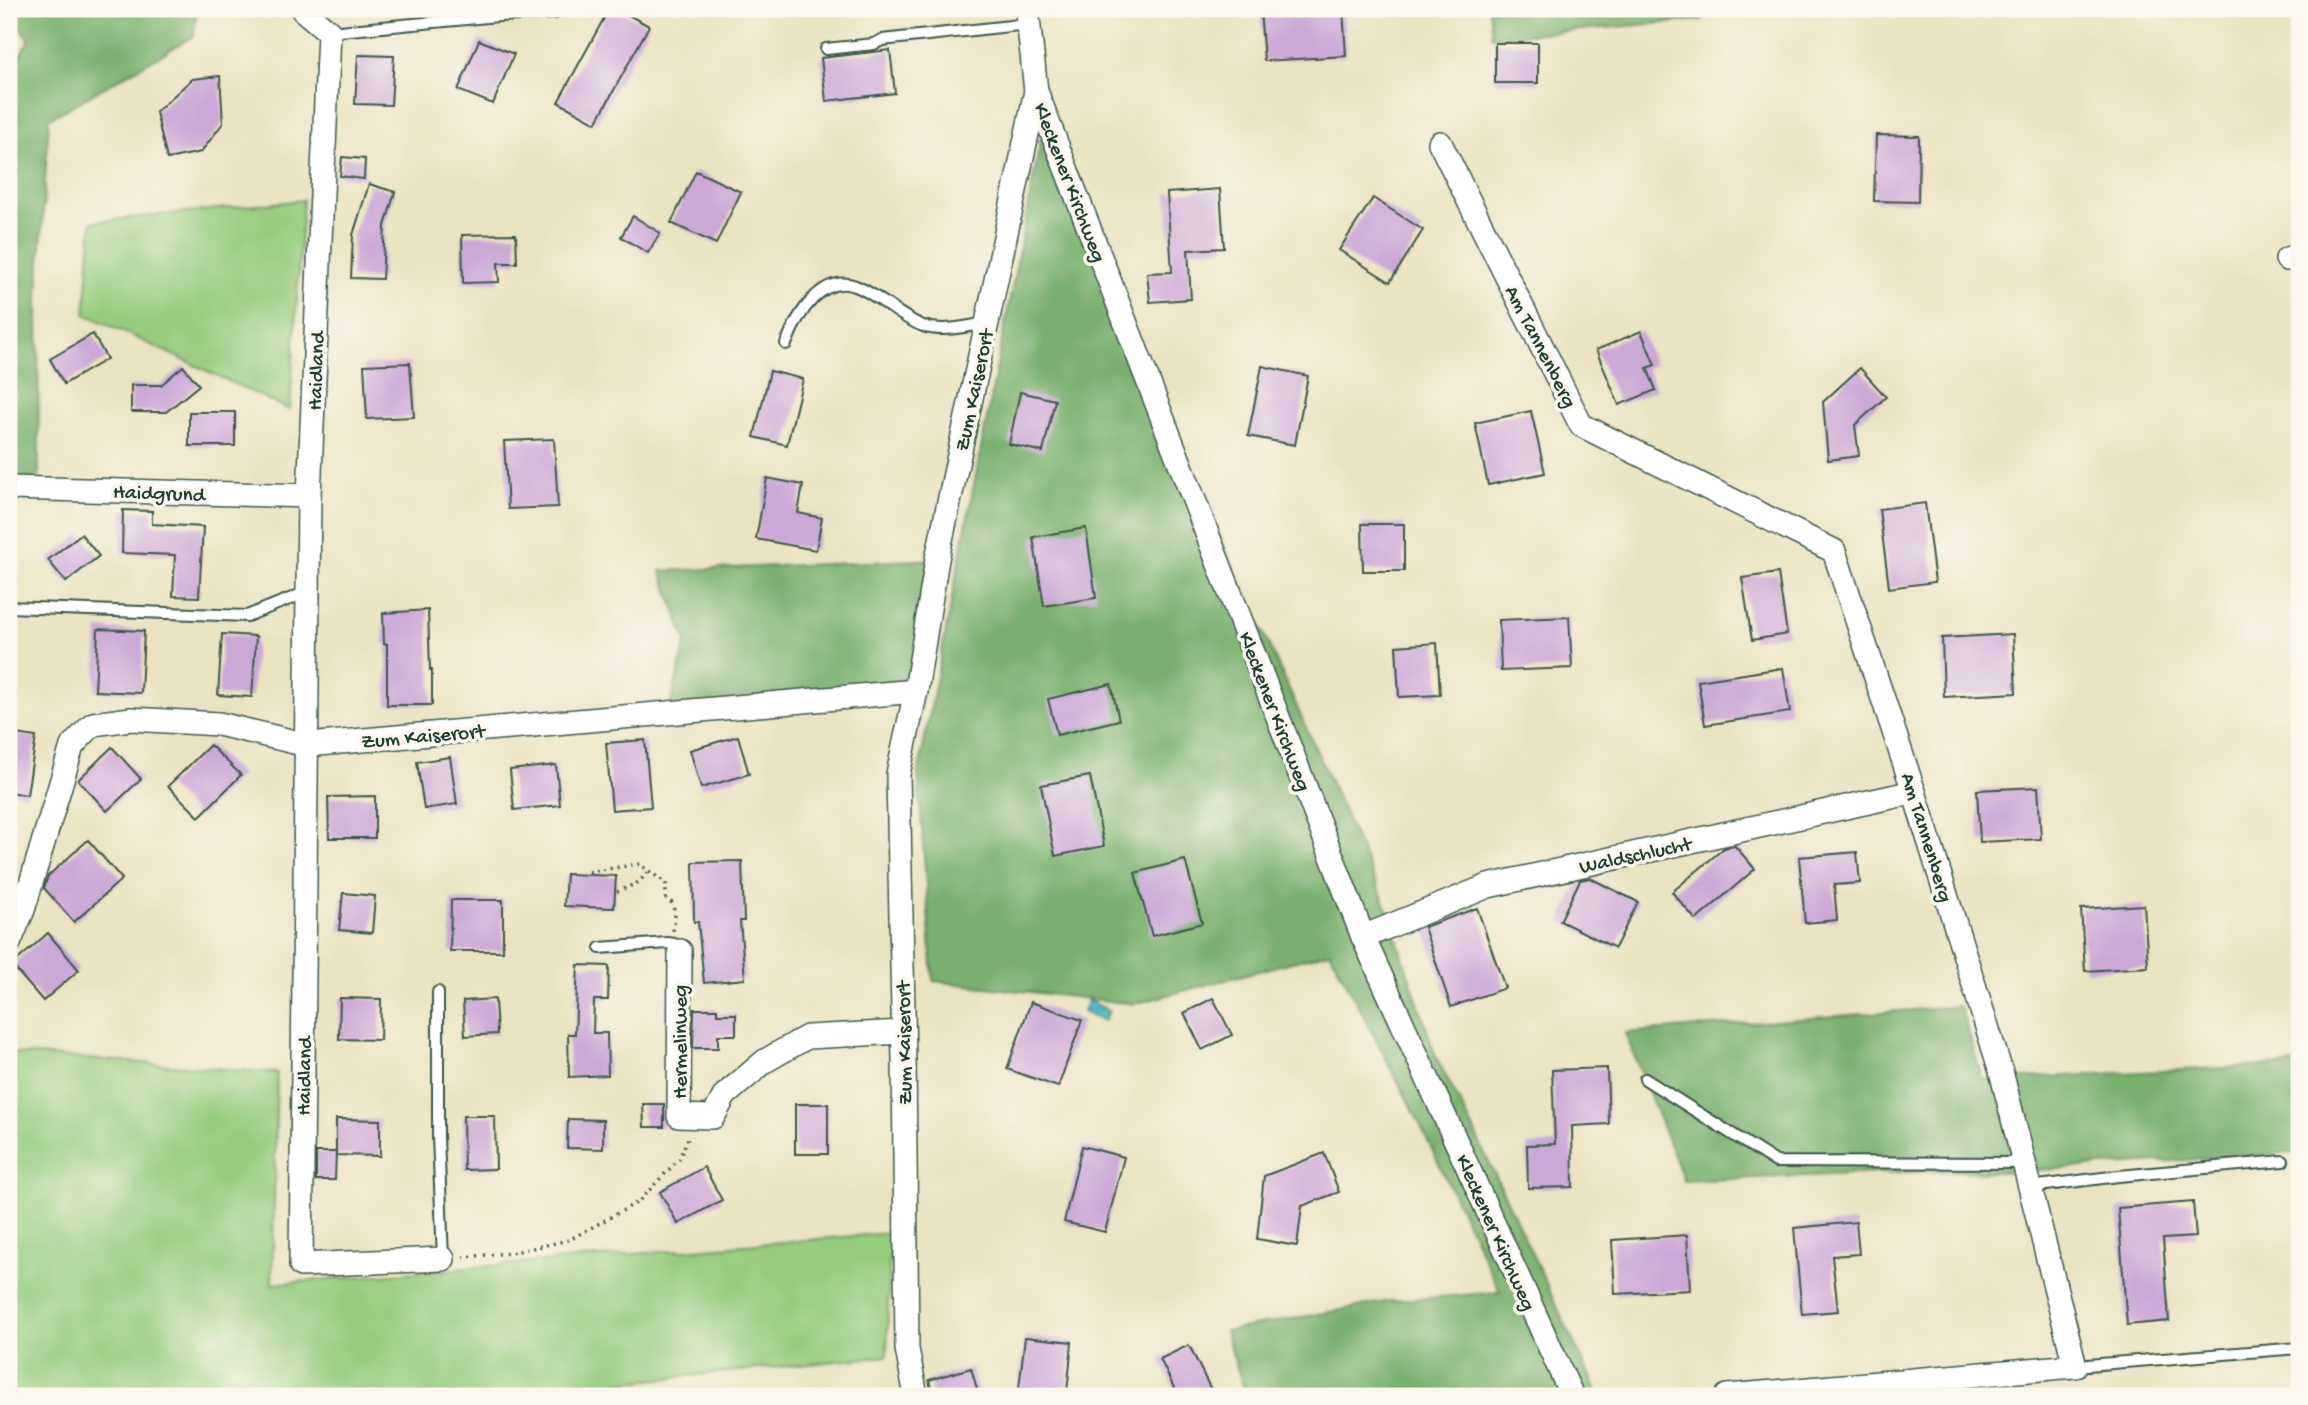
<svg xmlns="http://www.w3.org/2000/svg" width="2308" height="1405" font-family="'Gochi Hand',sans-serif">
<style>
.green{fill:#96cc7e;stroke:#5a8459;stroke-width:2}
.forest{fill:#78b06d;stroke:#4c7650;stroke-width:2}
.water{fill:#44b3c0;stroke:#32787a;stroke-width:2}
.building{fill:#caa9d7}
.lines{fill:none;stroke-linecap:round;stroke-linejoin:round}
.service-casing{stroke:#3d5649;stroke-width:14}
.minor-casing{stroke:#3d5649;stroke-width:26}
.path{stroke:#3d5649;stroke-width:3.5;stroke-dasharray:2 5;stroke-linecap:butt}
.service{stroke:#fff;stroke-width:10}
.minor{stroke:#fff;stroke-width:23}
.labels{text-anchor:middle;stroke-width:7;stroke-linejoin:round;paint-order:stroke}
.street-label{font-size:21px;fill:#1f3d34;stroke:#fbf7ec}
</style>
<rect width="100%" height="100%" fill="#fbf7ec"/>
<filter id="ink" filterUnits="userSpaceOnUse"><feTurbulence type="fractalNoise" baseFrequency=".0143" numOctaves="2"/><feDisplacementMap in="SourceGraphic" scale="14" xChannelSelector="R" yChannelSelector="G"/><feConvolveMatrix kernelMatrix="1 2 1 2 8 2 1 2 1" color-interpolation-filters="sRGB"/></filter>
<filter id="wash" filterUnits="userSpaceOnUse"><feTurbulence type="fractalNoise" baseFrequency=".00686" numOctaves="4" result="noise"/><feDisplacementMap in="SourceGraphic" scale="28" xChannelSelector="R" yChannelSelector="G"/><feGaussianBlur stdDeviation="1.57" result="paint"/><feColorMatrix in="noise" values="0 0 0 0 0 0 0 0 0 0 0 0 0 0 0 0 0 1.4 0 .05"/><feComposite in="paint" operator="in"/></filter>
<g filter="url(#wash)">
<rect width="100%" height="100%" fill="#eae3c1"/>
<!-- green -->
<g class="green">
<polygon points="303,200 290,410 85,314 92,222"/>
<polygon points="9,1053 277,1073 272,1284 890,1233 887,1356 568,1388 568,1396 9,1396"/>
</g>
<!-- forest -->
<g class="forest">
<polygon points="9,9 197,9 194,36 49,119 38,294 39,478 9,476 9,72 29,40 9,14"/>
<polygon points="1489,9 1704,9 1702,20 1492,37"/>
<polygon points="1041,138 1385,903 1436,1057 1471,1124 1599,1396 1246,1396 1225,1331 1390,1301 1500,1292 1418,1120 1330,952 1134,1004 933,981 918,774"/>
<polygon points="937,559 916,691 668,714 686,642 661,571"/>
<polygon points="1960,1006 1983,1080 2299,1064 2299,1154 2289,1153 2012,1172 1927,1171 1684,1181 1625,1033"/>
</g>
<!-- water -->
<polygon class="water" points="1088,1000 1109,1011 1104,1021 1083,1011"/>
<g id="blocks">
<!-- building -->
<g class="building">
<polygon points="609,9 617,9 649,26 596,123 558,102"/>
<polygon points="1260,9 1343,9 1346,56 1264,61"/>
<polygon points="479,40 514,54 493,104 458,90"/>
<rect x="1495" y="43" width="43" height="40"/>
<polygon points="890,50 895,93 826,101 821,58"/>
<polygon points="358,55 394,56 391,105 355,104"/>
<polygon points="220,76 223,123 201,152 167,159 156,112 192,79"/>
<polygon points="1876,135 1919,136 1918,202 1874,201"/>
<polygon points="342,157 365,159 364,179 340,176"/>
<polygon points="696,171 741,192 716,244 671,223"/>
<polygon points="369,184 395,192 385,226 382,279 351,278 353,235"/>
<polygon points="1220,189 1224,248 1188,250 1191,299 1150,302 1147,273 1172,272 1167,193"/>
<polygon points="1373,198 1423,230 1390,282 1339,250"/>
<polygon points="633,216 660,233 648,253 621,237"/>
<polygon points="516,234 517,263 498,263 499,282 463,283 462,235"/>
<polygon points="1641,331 1655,365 1647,368 1656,390 1619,405 1596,350"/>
<polygon points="93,334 107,359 64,384 50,359"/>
<polygon points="410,363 414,417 367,419 364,365"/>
<polygon points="183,366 199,385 166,412 131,412 131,385 161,385"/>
<polygon points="1262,366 1308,376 1295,445 1248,436"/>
<polygon points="1860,368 1886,397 1855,425 1859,456 1828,460 1823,402"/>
<polygon points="770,371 803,379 787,445 754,437"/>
<polygon points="1020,392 1055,400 1043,452 1009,444"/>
<polygon points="1531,411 1545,473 1488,485 1475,423"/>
<rect x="189" y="412" width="46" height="34"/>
<polygon points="554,439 558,507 508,509 504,441"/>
<polygon points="767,478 803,485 798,513 822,518 816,550 756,539"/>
<polygon points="1925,503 1935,582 1889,588 1879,509"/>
<polygon points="123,510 152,511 152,524 203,527 199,597 173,596 175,555 122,553"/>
<polygon points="1362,524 1404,524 1404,571 1363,571"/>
<polygon points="1086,528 1096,598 1044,606 1033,537"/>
<polygon points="81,534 99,556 66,582 48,560"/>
<polygon points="1778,573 1787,634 1752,640 1742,578"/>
<polygon points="428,610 430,670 432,670 432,705 387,705 387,644 384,644 383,613"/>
<polygon points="1569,617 1572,668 1501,671 1499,620"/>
<polygon points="98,629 144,631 141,693 95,691"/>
<polygon points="222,634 256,636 252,697 218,695"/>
<polygon points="2013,634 2016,693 1944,697 1942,638"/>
<polygon points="1437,643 1440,695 1399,697 1396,646"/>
<polygon points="1783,668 1790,712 1705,725 1698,681"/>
<polygon points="1111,684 1119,720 1057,735 1048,699"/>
<polygon points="9,733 36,737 27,795 9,792"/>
<polygon points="738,736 749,774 701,788 690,750"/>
<polygon points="645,740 651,807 612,810 606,743"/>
<polygon points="210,745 241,775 199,817 168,786"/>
<polygon points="112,747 141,779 107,811 78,780"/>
<polygon points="450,757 457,804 424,809 417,762"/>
<polygon points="556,765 560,805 514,810 510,770"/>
<polygon points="1090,776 1104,846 1055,856 1041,785"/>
<polygon points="2038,787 2041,839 1980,842 1977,790"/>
<polygon points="375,796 375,838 329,838 328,797"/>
<polygon points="88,840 122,879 74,922 44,888 48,876"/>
<polygon points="1735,846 1755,869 1696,920 1672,892 1724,848"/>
<polygon points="1857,852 1860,883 1834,885 1837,920 1805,923 1799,857"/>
<polygon points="1185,860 1202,923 1152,936 1135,873"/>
<polygon points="742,861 744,921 740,921 745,979 704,983 698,922 694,922 693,862"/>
<polygon points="566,874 616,876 614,908 564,906"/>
<polygon points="1590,878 1638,902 1615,948 1560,921 1580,880"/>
<polygon points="343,893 375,896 372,933 339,930"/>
<polygon points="451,900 503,900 503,951 450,951"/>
<polygon points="2144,905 2148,967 2085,971 2081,909"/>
<polygon points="1477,908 1505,988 1451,1007 1424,927"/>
<polygon points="48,933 79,970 43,1001 12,965"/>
<polygon points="578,965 609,966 608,1000 594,1000 593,1033 607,1033 608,1075 569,1077 568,1034 575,1034"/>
<polygon points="340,998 381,999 380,1040 339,1039"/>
<polygon points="1213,998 1232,1035 1202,1050 1184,1013"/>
<polygon points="495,999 497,1034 465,1036 463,1001"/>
<polygon points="1031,1002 1082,1020 1058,1087 1007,1069"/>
<polygon points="694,1009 717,1009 717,1014 736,1014 736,1035 718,1035 718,1048 693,1048"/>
<polygon points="1607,1068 1609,1124 1572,1126 1573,1187 1528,1188 1527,1145 1555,1144 1552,1070"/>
<polygon points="643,1104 664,1104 664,1127 644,1127"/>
<rect x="795" y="1104" width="33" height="50"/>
<polygon points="463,1116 495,1116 496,1169 464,1170"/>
<polygon points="336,1119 380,1120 380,1156 336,1155"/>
<polygon points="568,1119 603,1120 603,1149 567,1148"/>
<polygon points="1082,1146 1124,1157 1105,1232 1064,1222"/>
<polygon points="316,1152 336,1152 335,1180 316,1180"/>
<polygon points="1324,1153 1339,1192 1302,1206 1297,1246 1257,1239 1264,1176"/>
<polygon points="704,1167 722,1200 678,1224 660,1192"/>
<polygon points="2193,1202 2196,1237 2163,1239 2169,1321 2127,1325 2118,1208"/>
<polygon points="1856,1222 1859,1254 1832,1256 1838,1311 1802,1314 1794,1228"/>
<polygon points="1687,1235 1690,1290 1615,1294 1612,1240"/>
<polygon points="1025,1337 1072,1342 1067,1393 1019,1388"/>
<polygon points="1189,1345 1212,1392 1203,1396 1178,1396 1160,1359"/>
<polygon points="971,1368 979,1396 933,1396 929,1380"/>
</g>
</g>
</g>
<g filter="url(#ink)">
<use href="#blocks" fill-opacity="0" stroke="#3d5649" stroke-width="2"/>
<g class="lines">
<!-- service casing -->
<g class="service-casing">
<g id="service">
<polyline points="329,32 498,16 555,13"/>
<polyline points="826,49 874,44 882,40 1029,24"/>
<path d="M 786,344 C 796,317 822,271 858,287 C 881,297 899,317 923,326 C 944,333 966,326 987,323"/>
<polyline points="9,607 247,616 307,592"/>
<polyline points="600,948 668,943 674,944 680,951"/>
<polyline points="438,992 438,1136 443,1259"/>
<polyline points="1645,1079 1776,1162 2022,1163 2022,1160"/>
<polyline points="2030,1187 2119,1176 2283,1161"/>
<polyline points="2075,1366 2299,1348"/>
</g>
</g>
<!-- minor casing -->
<g class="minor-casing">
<g id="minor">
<polyline points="1027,9 1036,91 1363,937 1572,1396"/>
<polyline points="303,10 329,32 309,496 301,1265 443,1259"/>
<polyline points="1440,143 1581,425 1834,551 1914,792 2002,1075 2075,1366 1727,1396"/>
<polyline points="2287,259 2299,255"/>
<polyline points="9,488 309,496"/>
<polyline points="1363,937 1488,886 1914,792"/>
<polyline points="9,943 23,910 72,746 93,724 131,719 219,724 307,745 916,691"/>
<polyline points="680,951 679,1116 713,1117 725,1095 765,1061 807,1037 903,1032"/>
<polyline points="916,1396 907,1349 904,1059 898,774 916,691 937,559 1036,91"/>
</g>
</g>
<!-- path -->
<g class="path">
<polyline points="589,872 639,864 666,883 666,899 672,903 675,914 673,931"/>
<polyline points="617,892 639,882 649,871"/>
<polyline points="463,1257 510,1253 569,1240 638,1202 679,1159 688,1138"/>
</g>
<!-- service -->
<use href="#service" class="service"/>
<!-- minor -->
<use href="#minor" class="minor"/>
</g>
</g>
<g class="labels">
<!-- street labels -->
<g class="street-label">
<text transform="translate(1071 182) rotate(69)" y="7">Kleckener Kirchweg</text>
<text transform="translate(1542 346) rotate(63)" y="7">Am Tannenberg</text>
<text transform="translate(315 371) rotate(-88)" y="7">Haidland</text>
<text transform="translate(973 390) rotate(-78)" y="7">Zum Kaiserort</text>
<text transform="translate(159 492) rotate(2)" y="7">Haidgrund</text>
<text transform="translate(1276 711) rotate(69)" y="7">Kleckener Kirchweg</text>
<text transform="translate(423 735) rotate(-5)" y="7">Zum Kaiserort</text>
<text transform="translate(1928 837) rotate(73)" y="7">Am Tannenberg</text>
<text transform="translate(1635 854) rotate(-12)" y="7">Waldschlucht</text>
<text transform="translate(679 1042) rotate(-90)" y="7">Hermelinweg</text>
<text transform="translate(903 1043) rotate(-91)" y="7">Zum Kaiserort</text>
<text transform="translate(303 1076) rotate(-89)" y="7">Haidland</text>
<text transform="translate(1497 1232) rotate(66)" y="7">Kleckener Kirchweg</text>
</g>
</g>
<!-- margin -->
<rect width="2308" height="1405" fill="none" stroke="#fbf7ec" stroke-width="35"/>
</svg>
